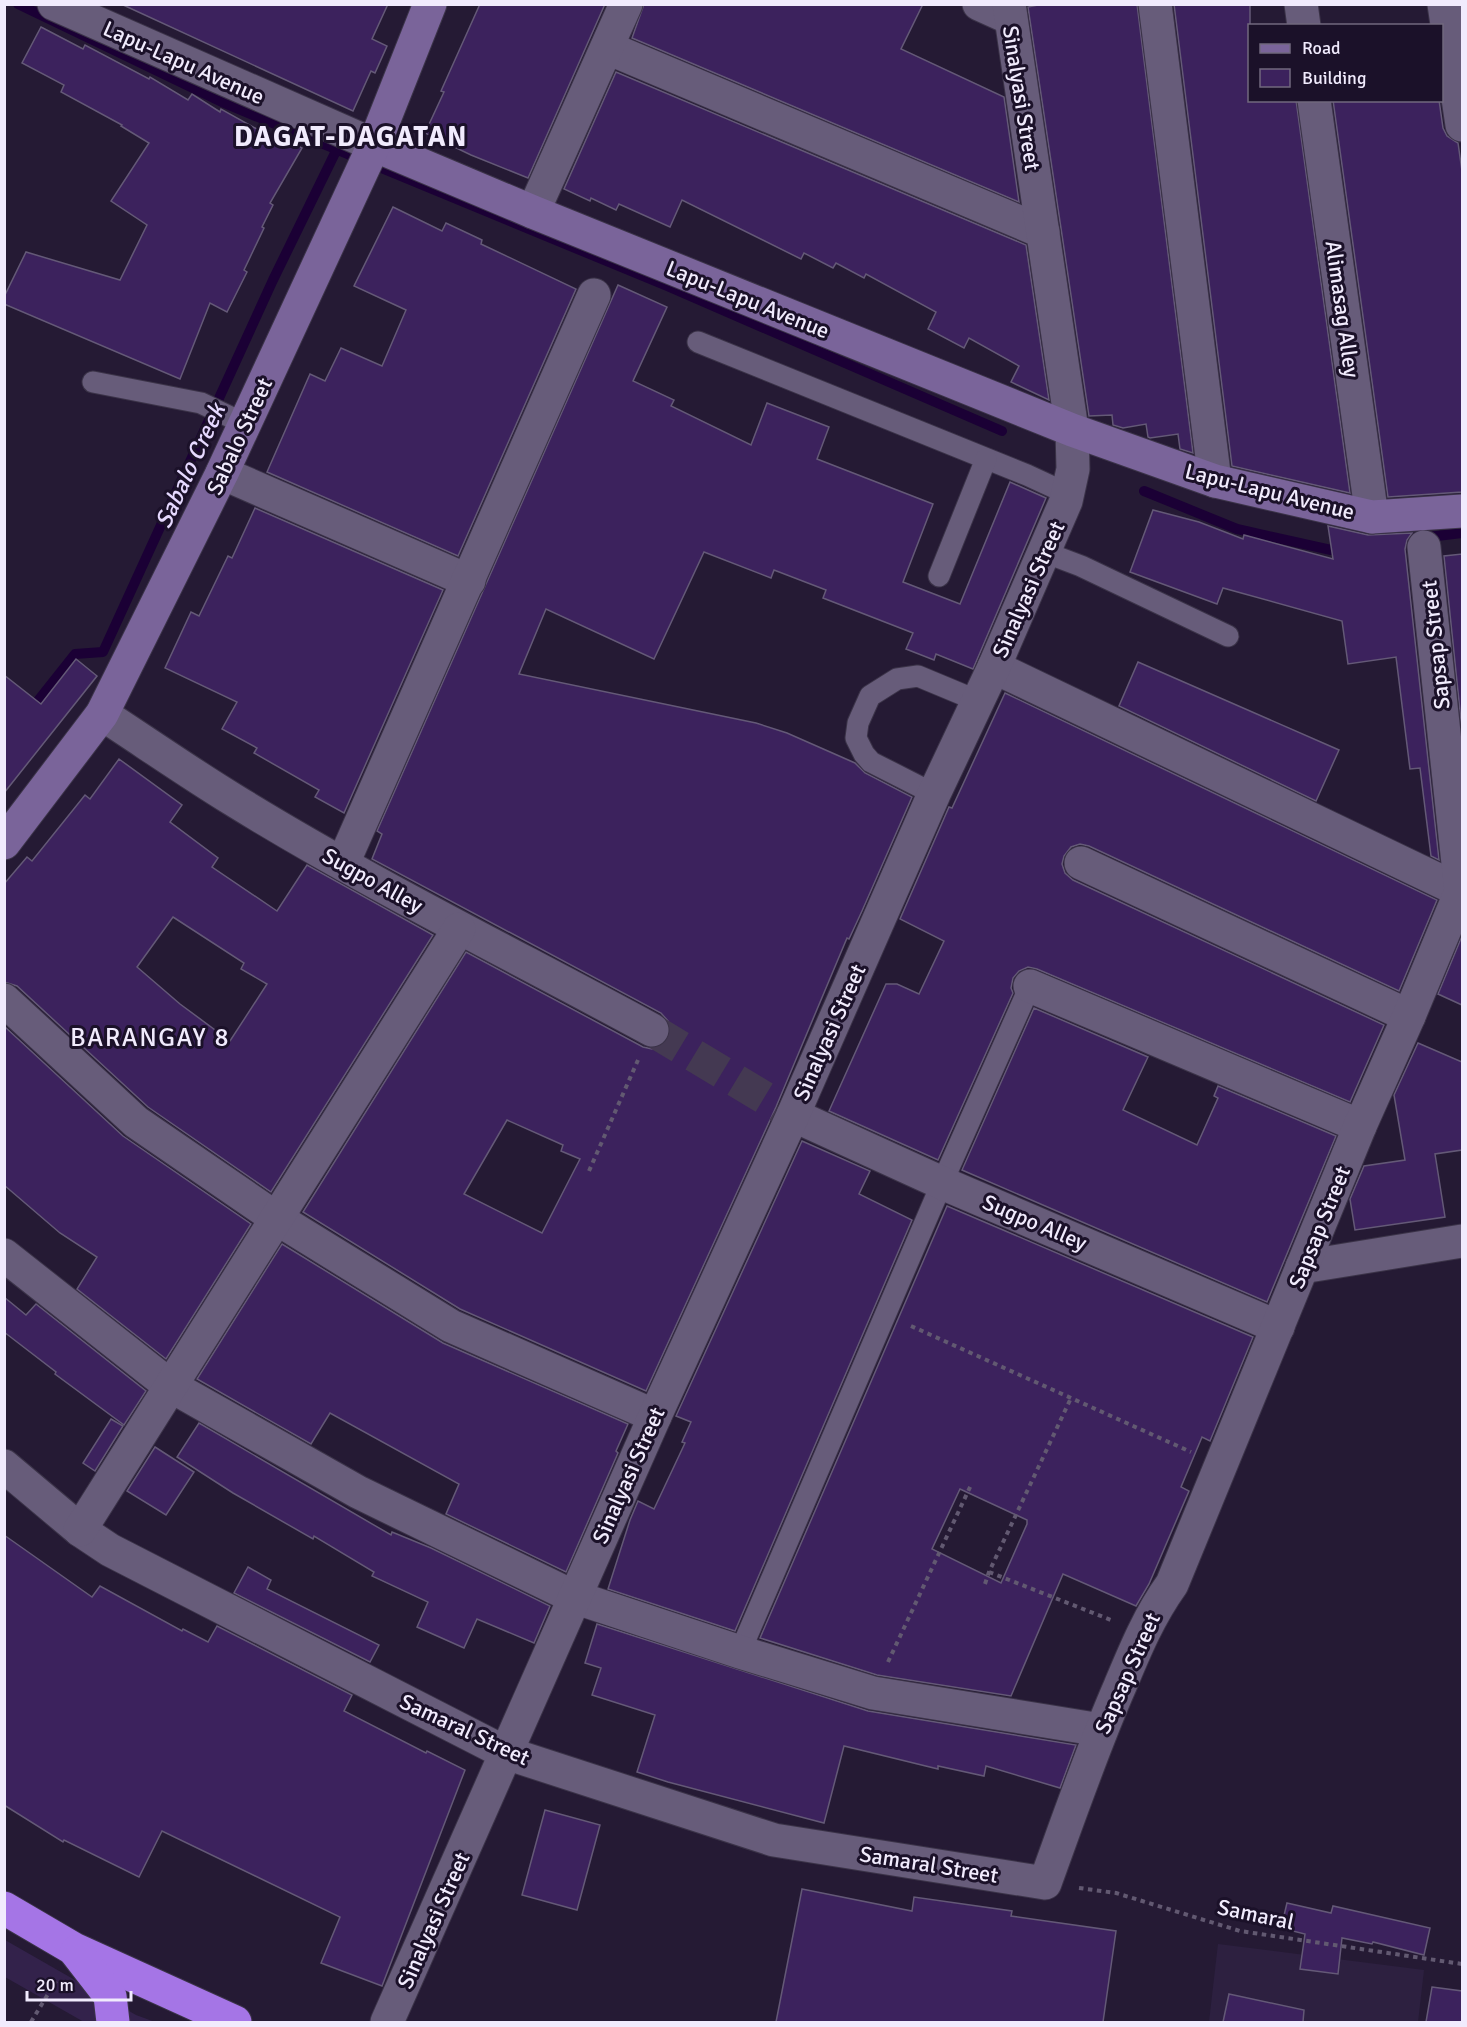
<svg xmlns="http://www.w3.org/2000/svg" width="1467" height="2027" font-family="Signika,sans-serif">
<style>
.built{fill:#2d2040}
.green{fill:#33224b}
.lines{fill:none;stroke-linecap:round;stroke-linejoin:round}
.stream{stroke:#1b0035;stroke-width:10}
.building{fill:#3c225d;stroke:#645977;stroke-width:1.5;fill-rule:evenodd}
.street-tunnel{stroke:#443952;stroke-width:33;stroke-dasharray:33 16;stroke-linecap:butt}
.lane-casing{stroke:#3b3348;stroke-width:23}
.street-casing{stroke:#3b3348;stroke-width:35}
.secondary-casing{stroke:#3b3348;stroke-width:35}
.highway-casing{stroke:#3b3348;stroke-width:35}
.path{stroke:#625971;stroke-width:4;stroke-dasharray:4.5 4.5;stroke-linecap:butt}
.lane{stroke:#675c7a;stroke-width:21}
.street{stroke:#675c7a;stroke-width:33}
.secondary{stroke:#7a649a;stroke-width:33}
.highway{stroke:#a575e6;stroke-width:33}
.labels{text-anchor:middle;stroke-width:6;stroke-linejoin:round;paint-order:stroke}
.street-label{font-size:22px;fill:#f1ebfd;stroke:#1b1129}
.water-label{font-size:24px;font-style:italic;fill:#e6d9ff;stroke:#1b1129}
.quarter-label{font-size:26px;letter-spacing:1.5px;fill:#f1ebfd;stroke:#1b1129}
.district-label{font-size:28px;font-weight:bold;letter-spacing:1.5px;fill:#f1ebfd;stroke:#1b1129}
</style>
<rect width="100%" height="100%" fill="#251a34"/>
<!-- built -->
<polygon class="built" points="1218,1944 1424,1970 1418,2022 1209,2022"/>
<!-- green -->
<polygon class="green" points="5,1940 136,2015 155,2022 84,2022 5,1977"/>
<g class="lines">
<!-- stream -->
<g class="stream">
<polyline points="18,4 224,103 667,286 1002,431"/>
<polyline points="1144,491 1237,529 1331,550 1344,548"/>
<polyline points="1395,541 1462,533"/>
<polyline points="29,712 75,654 103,652 273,280 336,151"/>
</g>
</g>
<!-- building -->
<g class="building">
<polygon points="121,4 388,4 372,39 387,46 375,73 371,71 353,111"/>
<polygon points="480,4 605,4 528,178 471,155 425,133 444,92 441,91"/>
<polygon points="644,4 923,4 901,49 1004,97 1019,202 632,38"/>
<polygon points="1043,4 1137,4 1193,453 1180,449 1178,434 1150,438 1148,437 1146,424 1123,428 1113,425 1112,415 1089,416 1028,7"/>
<polygon points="1174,4 1250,4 1250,100 1296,100 1350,493 1232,466"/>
<polygon points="41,27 83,49 85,45 149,79 150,77 188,100 192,94 220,112 221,109 273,138 276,133 302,148 270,203 273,205 262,227 264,228 244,270 247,272 227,312 210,303 180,379 4,304 4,297 26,252 120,280 147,225 111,201 149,143 121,126 122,125 61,92 64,85 22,63"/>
<polygon points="616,72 1026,245 1049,400 1011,382 1019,366 969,338 964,348 928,329 936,312 866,274 864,278 836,263 833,268 804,253 801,259 682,200 670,227 619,204 616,210 591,198 590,201 564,189"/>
<polygon points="1333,100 1439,100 1443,128 1447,136 1458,143 1462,171 1462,492 1388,497"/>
<polygon points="393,207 442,231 446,223 482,240 481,244 576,289 458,556 267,472 310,374 325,381 341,348 382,366 406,310 354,286"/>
<path d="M 618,285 L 667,307 L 633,381 L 674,400 L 671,406 L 751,445 L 767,403 L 829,427 L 817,459 L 933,504 L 903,582 L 960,604 L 1010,482 L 1046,498 L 973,669 L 936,654 L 934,660 L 906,649 L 913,633 L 823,598 L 826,590 L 774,570 L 771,578 L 704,552 L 654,659 L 546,609 L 519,674 L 756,723 L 787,733 L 855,763 L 865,773 L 912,797 L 862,911 L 849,939 L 847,938 L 776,1107 L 646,1391 L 460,1309 L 303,1212 L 466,952 L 643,1047 L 652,1049 L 661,1046 L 669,1038 L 671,1029 L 668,1021 L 661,1013 L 372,859 L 382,834 L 377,831 ZM 507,1120 L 563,1145 L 561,1151 L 580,1159 L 542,1233 L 464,1194 Z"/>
<polygon points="255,508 443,590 344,813 315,797 319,790 254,753 257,748 222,729 237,702 165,668 191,612 199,616 228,556 232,558"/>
<polygon points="1153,510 1199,522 1243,539 1244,535 1333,559 1328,526 1368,535 1412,533 1407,540 1405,549 1439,860 1431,856 1420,768 1410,769 1396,657 1348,664 1342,621 1223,588 1217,604 1130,572"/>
<polygon points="1462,554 1462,730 1444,556"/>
<polygon points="76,659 97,676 4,793 4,675 41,704"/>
<polygon points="1138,662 1339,750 1316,801 1119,706"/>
<polygon points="1005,693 1437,900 1399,991 1089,846 1080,844 1071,847 1064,856 1062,864 1065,873 1073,880 1384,1025 1350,1102 1037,969 1028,967 1019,971 1013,978 1011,988 1013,993 938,1160 829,1111 886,984 897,984 919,994 944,941 900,919 949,807 952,808"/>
<path d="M 119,759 L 182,805 L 170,822 L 218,858 L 212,867 L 277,911 L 307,865 L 433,935 L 271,1192 L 148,1107 L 17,986 L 4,982 L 4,884 L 27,857 L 32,861 L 85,795 L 90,799 ZM 173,917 L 244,963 L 241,969 L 267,984 L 230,1041 L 180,1004 L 137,967 Z"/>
<polygon points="1462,936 1462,1005 1438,994"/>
<polygon points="1034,1008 1148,1057 1123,1110 1197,1145 1218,1098 1214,1096 1218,1086 1336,1136 1267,1302 962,1170"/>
<polygon points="4,1026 123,1136 251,1224 166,1359 77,1289 97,1257 60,1233 4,1185"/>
<polygon points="1418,1043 1462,1062 1462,1150 1435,1154 1445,1217 1355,1230 1350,1199 1364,1166 1405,1160 1394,1095"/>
<polygon points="802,1141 870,1171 859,1194 912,1220 735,1631 608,1589 630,1520 638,1501 654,1509 685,1443 682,1442 691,1422 676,1416"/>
<path d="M 947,1206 L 1253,1337 L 1210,1441 L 1202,1437 L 1181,1487 L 1189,1491 L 1149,1584 L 1136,1606 L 1063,1574 L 1011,1696 L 877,1675 L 760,1638 ZM 960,1489 L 1027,1520 L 1027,1524 L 1001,1583 L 932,1549 Z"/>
<polygon points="282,1244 443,1343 628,1424 616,1451 618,1453 566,1572 446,1514 459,1484 330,1413 311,1444 197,1379"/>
<polygon points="4,1297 26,1315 36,1304 146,1391 124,1425 55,1374 56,1372 4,1332"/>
<polygon points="111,1419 123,1426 95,1471 83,1463"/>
<polygon points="199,1423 391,1535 392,1532 431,1548 550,1606 534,1643 477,1619 464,1648 417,1627 428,1602 372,1576 374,1572 314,1536 313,1539 233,1493 177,1457"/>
<polygon points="155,1447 194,1472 166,1515 127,1491"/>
<polygon points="4,1535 92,1597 100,1586 182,1631 183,1629 208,1642 217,1626 352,1695 344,1711 426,1753 427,1751 465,1770 382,1986 321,1963 340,1917 162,1831 139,1877 64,1840 63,1842 4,1805"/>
<polygon points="248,1567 271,1580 267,1589 379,1645 370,1662 234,1593"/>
<polygon points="597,1624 868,1711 1076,1745 1060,1788 986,1766 984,1776 938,1766 938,1769 844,1746 824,1823 668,1782 637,1772 655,1715 592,1695 601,1668 585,1663"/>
<polygon points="545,1810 600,1825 577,1910 522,1895"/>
<polygon points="802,1889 912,1911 914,1897 1012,1911 1011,1916 1116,1931 1103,2022 776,2022"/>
<polygon points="1287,1903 1331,1913 1333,1906 1430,1928 1424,1955 1373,1942 1372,1944 1342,1938 1338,1974 1300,1969 1305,1934 1281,1928"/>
<polygon points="1432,1987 1462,1991 1462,2022 1426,2022"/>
<polygon points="1229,1994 1304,2010 1303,2022 1223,2022"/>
</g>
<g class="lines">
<!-- street-tunnel -->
<polyline class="street-tunnel" points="652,1030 793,1115"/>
<!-- lane casing -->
<g class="lane-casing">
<g id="lane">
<polyline points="698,342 1027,475 1068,494"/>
<polyline points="93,382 201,403 245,424"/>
<polyline points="1044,552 1081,566 1228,636"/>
<polyline points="939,576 986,459"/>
<polyline points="934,794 871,762 864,754 856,738 858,723 870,696 897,679 918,676 978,701"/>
<polyline points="740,1652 942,1183 1030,986"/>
</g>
</g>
<!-- street casing -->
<g class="street-casing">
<g id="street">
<polyline points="54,4 374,145"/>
<polyline points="979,4 1010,18"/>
<polyline points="1155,4 1215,481"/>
<polyline points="1301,4 1304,26"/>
<polyline points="1444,4 1462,125"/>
<polyline points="608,48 1043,232"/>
<polyline points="1314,100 1372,517"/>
<polyline points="533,212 626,4"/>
<polyline points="222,473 469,581"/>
<polyline points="994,667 1461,891"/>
<path d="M 102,714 C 145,742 188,772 232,799 C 368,883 512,954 652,1030"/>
<polyline points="343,863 594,295"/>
<polyline points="1081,863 1409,1016"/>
<polyline points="1030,986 1360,1126"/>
<polyline points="4,1000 136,1122 276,1218 451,1326 655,1416"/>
<polyline points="793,1115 942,1183 1278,1327"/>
<polyline points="4,1255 169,1385 358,1492 574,1597 740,1652 873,1693 1101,1730"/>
<polyline points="1302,1267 1462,1241"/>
<path d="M 4,1466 L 80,1530 L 110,1550 L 506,1753 L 774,1840 L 1045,1883 C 1069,1817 1092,1750 1120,1686 C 1135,1650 1149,1616 1172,1584 L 1360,1126 L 1409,1016 L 1461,891 L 1424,547"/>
<polyline points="80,1530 459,929"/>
<polyline points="387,2022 655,1416 793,1115 934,794 994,667 1066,501 1073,469 1072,430 1009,4"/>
</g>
</g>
<!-- secondary casing -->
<g class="secondary-casing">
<g id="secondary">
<polyline points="374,145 533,212 1072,430 1215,481 1372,517 1462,511"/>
<polyline points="4,843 102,714 222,473 374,145 430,4"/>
</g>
</g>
<!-- highway casing -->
<g class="highway-casing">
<g id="highway">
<polyline points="4,1908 74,1949 235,2022"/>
<polyline points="76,1952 110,1996 113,2022"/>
</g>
</g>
<!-- path -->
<g class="path">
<polyline points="589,1171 638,1060"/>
<polyline points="911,1326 1191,1452"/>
<polyline points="989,1572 1111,1620"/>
<polyline points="985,1584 989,1572 1071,1398"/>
<polyline points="888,1662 971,1485"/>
<polyline points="1079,1888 1116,1893 1240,1931 1462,1964"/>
<polyline points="31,2022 56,1981"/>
</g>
<!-- lane -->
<use href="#lane" class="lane"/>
<!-- street -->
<use href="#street" class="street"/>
<!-- secondary -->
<use href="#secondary" class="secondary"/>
<!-- highway -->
<use href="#highway" class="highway"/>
</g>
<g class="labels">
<!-- street labels -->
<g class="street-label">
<text transform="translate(184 62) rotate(24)" y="8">Lapu-Lapu Avenue</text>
<text transform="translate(1022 98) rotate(81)" y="8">Sinalyasi Street</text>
<text transform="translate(748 299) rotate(22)" y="8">Lapu-Lapu Avenue</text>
<text transform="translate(1343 309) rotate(82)" y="8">Alimasag Alley</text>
<text transform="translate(239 436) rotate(-65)" y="8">Sabalo Street</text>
<text transform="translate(1270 491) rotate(14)" y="8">Lapu-Lapu Avenue</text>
<text transform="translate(1028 589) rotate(-66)" y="8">Sinalyasi Street</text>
<text transform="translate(1435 645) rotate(-96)" y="8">Sapsap Street</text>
<text transform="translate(373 880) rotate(29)" y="8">Sugpo Alley</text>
<text transform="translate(829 1032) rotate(-66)" y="8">Sinalyasi Street</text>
<text transform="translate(1035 1222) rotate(23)" y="8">Sugpo Alley</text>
<text transform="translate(1319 1227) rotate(-68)" y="8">Sapsap Street</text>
<text transform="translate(628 1475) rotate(-66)" y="8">Sinalyasi Street</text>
<text transform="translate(1127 1673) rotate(-66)" y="8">Sapsap Street</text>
<text transform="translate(465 1729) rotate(25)" y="8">Samaral Street</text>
<text transform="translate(929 1864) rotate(9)" y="8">Samaral Street</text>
<text transform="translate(1256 1914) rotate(12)" y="8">Samaral</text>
<text transform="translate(433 1920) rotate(-66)" y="8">Sinalyasi Street</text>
</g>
<!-- water labels -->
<g class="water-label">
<text transform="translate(190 466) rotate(-65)" y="8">Sabalo Creek</text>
</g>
<!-- quarter labels -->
<g class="quarter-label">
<text x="150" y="1046">BARANGAY 8</text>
</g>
<!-- district labels -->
<g class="district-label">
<text x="351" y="146">DAGAT-DAGATAN</text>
</g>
</g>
<!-- border -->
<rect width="1467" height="2027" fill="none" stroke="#f1ebfd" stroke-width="12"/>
<!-- legend -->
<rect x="1248" y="24" width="195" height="78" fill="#1b1129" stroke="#71687e" stroke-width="1.5"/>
<rect x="1260" y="44" width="30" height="9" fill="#7a649a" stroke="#71687e" stroke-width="1.5"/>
<text x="1302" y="54" font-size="18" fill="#f1ebfd">Road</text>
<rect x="1260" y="69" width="30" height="18" fill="#3c225d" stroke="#71687e" stroke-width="1.5"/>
<text x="1302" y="84" font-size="18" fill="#f1ebfd">Building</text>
<!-- scale -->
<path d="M27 1991v9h104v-9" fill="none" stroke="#f1ebfd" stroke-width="3"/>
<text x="36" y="1991" font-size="18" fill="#f1ebfd" stroke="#1b1129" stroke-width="4.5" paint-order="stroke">20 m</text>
</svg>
